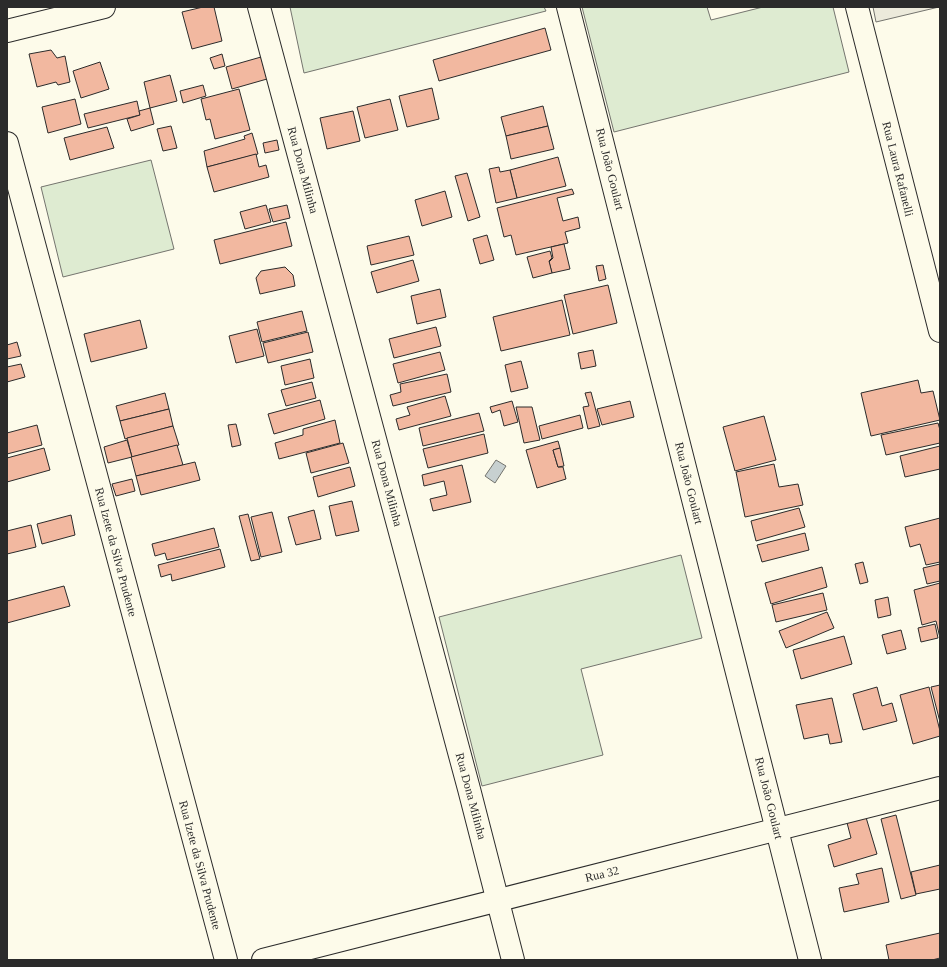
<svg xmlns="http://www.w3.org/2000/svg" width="947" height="967" font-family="Georgia,serif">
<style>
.green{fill:#deebd1;stroke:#74746e}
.parking{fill:#eceadb;stroke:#74746e}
.water{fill:#c7d0d0;stroke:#74746e}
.building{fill:#f2b8a0;stroke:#2b2b2b}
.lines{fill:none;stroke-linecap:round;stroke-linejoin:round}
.minor-casing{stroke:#2b2b2b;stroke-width:24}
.major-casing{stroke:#2b2b2b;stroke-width:24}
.minor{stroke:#fdfbea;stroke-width:22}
.major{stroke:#fdfbea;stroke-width:22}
.labels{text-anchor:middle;stroke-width:3;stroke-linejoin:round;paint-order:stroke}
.street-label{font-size:12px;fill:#2b2b2b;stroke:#fdfbea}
</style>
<rect width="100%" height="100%" fill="#fdfbea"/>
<!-- green -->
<g class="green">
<polygon points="290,7 544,7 546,11 304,73"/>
<polygon points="582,7 707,7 711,20 763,7 833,7 849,72 614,132"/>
<polygon points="151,160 174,249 63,277 41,187"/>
<polygon points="681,555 702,638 581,669 603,755 482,786 439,617"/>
</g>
<!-- parking -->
<polygon class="parking" points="873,7 939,7 876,22"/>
<!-- water -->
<polygon class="water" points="496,460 506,466 495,483 485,476"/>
<!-- building -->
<g class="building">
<polygon points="203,7 214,7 222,41 192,49 182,12"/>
<polygon points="545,28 551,50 439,81 433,60"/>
<polygon points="51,50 57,58 65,56 70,82 58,85 56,82 37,87 29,54"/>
<polygon points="222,54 225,66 214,69 210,58"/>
<polygon points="261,57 267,79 232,89 226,67"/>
<polygon points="100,62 109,89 81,98 73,71"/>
<polygon points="170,75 177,101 150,108 144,82"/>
<polygon points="203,85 206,96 183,103 180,91"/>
<polygon points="432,88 439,119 407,127 399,96"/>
<polygon points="239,89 250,130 215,139 210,119 206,120 201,99"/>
<polygon points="75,99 81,124 48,133 42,107"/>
<polygon points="390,99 398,130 365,138 357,107"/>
<polygon points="137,101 140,115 88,128 84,114"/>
<polygon points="543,106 548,126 506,136 501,117"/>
<polygon points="150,108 154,124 131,131 127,119 140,115 139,111"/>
<polygon points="353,111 360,141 327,149 320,118"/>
<polygon points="171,126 177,148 163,151 157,129"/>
<polygon points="548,126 554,149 511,159 506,136"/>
<polygon points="107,127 114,148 70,160 64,138"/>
<polygon points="252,133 258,154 207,167 204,151 245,139 244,136"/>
<polygon points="277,140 279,150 265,153 263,143"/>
<polygon points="256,154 259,167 266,165 269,177 214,192 207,167"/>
<polygon points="558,157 566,186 517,198 510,170"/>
<polygon points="499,167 500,172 510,170 517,198 496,203 489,169"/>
<polygon points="467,173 480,217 468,221 455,176"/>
<polygon points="572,189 574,194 557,198 563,221 578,217 580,228 565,232 568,243 516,255 511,235 504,237 497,208"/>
<polygon points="445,191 452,217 422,226 415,200"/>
<polygon points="266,205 271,222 245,229 240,212"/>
<polygon points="287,205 290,218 273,222 269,209"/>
<polygon points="286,222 292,246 220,264 214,240"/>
<polygon points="487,235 494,260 480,264 473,239"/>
<polygon points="409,236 414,255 371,265 367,246"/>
<polygon points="564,244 570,269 552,273 549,262 553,258 551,247"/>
<polygon points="550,251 552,258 549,261 552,273 533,278 527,257"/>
<polygon points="413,260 419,281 377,293 371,272"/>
<polygon points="603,265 606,279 599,281 596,266"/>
<polygon points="285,267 293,275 295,286 260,294 256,278 261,271"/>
<polygon points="608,285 617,323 573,334 564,295"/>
<polygon points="440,289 446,317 417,324 411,296"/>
<polygon points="562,300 570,335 501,351 493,317"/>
<polygon points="302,311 307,331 262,342 257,322"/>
<polygon points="140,320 147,348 91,362 84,334"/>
<polygon points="436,327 441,346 394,358 389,339"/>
<polygon points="257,329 264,356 236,363 229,336"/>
<polygon points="308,332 313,352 268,363 263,343"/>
<polygon points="17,342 21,356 7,359 7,345"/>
<polygon points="593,350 596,366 581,369 578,353"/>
<polygon points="440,352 445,370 398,383 393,364"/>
<polygon points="310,359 314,378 285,385 281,366"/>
<polygon points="521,361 528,388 511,392 505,365"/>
<polygon points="21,364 25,377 7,382 7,367"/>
<polygon points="447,374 451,392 393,406 390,395 401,392 400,384"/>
<polygon points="918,380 921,393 933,391 940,420 871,436 861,393"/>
<polygon points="312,382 316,398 286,406 281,390"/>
<polygon points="591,392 600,426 588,429 583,407 589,406 585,393"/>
<polygon points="165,393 169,409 120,421 116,406"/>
<polygon points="445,396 451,416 399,430 396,419 410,415 407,407"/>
<polygon points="320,400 325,419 274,434 268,414"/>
<polygon points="512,401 518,422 504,426 500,410 492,413 490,407"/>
<polygon points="630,401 634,417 602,425 597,409"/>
<polygon points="516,407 532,407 540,440 524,443"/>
<polygon points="169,409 173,426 125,439 120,421"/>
<polygon points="479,413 484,431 423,446 419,428"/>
<polygon points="580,415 583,428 542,439 539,426"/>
<polygon points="764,416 776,460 735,471 723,427"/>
<polygon points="335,420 340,443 279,459 275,443 303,435 303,429"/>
<polygon points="938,423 940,430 940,443 886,455 881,435"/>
<polygon points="236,424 241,445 232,447 228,425"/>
<polygon points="37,425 42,445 7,454 7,433"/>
<polygon points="173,426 179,445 132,457 127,438"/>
<polygon points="484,434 488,453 428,468 423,449"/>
<polygon points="127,440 132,457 108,463 104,447"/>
<polygon points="558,441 560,448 553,450 558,467 563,467 566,479 537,488 526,450"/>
<polygon points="343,443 349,463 311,473 306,453"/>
<polygon points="177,445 183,465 136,476 131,457"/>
<polygon points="940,446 940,469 905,477 900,456"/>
<polygon points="44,448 50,470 7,482 7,458"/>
<polygon points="560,448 564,466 558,467 553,450"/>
<polygon points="195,462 200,480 141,495 136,476"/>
<polygon points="774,464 779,487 798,484 803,505 745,517 736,472"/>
<polygon points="462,465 471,502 433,511 430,499 447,495 444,481 424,486 422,475"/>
<polygon points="350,467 355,486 318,497 313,477"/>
<polygon points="132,479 135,491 116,496 112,484"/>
<polygon points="352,501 359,531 336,536 329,506"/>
<polygon points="799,508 805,527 756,541 751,521"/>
<polygon points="314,510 321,539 296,545 288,517"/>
<polygon points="272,512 282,552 261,557 251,517"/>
<polygon points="248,514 260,559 251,561 239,516"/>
<polygon points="71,515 75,535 42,544 37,524"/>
<polygon points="940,518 940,562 926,565 920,544 910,547 905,527"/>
<polygon points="31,525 36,547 7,554 7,531"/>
<polygon points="214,528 219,547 167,560 165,553 155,556 152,544"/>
<polygon points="805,533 809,550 762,562 757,545"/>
<polygon points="220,549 225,567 172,581 171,574 161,577 158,565"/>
<polygon points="863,562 868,582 860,584 855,564"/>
<polygon points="940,564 940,581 927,584 923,568"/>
<polygon points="822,567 827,587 771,604 765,583"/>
<polygon points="940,583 940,638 936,621 922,625 914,590"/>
<polygon points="64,586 70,606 7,623 7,601"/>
<polygon points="823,593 827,610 776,622 772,605"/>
<polygon points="888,597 891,615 878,618 875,600"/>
<polygon points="827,612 834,628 786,648 779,631"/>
<polygon points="935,624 938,638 921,642 918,628"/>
<polygon points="901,630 906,649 887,654 882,635"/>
<polygon points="844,636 852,664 801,679 793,650"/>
<polygon points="940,685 940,722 931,687"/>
<polygon points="877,687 882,706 892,703 897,721 863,730 853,694"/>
<polygon points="929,687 940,731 940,736 913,744 900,695"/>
<polygon points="832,698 842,742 830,744 828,734 804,739 796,705"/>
<polygon points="865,814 877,854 834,867 828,845 851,838 846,819"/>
<polygon points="896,815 916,895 901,899 881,819"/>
<polygon points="940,865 940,889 916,894 911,872"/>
<polygon points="882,868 889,902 844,912 839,888 859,884 856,874"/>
<polygon points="940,933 940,958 932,960 889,960 886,945"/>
</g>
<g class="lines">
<!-- minor casing -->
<g class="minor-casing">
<g id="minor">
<polyline points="259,7 469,789 513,960"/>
<polyline points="568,7 810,960"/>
<polyline points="857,7 940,331"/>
<polyline points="7,143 226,960"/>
</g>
</g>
<!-- major casing -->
<g class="major-casing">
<g id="major">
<polyline points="7,31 104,7"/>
<polyline points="263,960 940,788"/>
</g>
</g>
<!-- minor -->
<use href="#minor" class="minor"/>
<!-- major -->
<use href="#major" class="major"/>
</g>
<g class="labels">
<!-- street labels -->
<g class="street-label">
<text transform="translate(610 169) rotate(76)" y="4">Rua João Goulart</text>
<text transform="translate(898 169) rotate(76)" y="4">Rua Laura Rafanelli</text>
<text transform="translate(303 170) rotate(75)" y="4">Rua Dona Milinha</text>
<text transform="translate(387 483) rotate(75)" y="4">Rua Dona Milinha</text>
<text transform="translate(689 483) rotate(76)" y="4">Rua João Goulart</text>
<text transform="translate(116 552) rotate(75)" y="4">Rua Izete da Silva Prudente</text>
<text transform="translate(471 796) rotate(75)" y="4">Rua Dona Milinha</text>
<text transform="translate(769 798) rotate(76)" y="4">Rua João Goulart</text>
<text transform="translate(200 865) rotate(75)" y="4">Rua Izete da Silva Prudente</text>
<text transform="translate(602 874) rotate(-14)" y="4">Rua 32</text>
</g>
</g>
<!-- border -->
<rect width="947" height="967" fill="none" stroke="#2b2b2b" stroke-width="16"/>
</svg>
